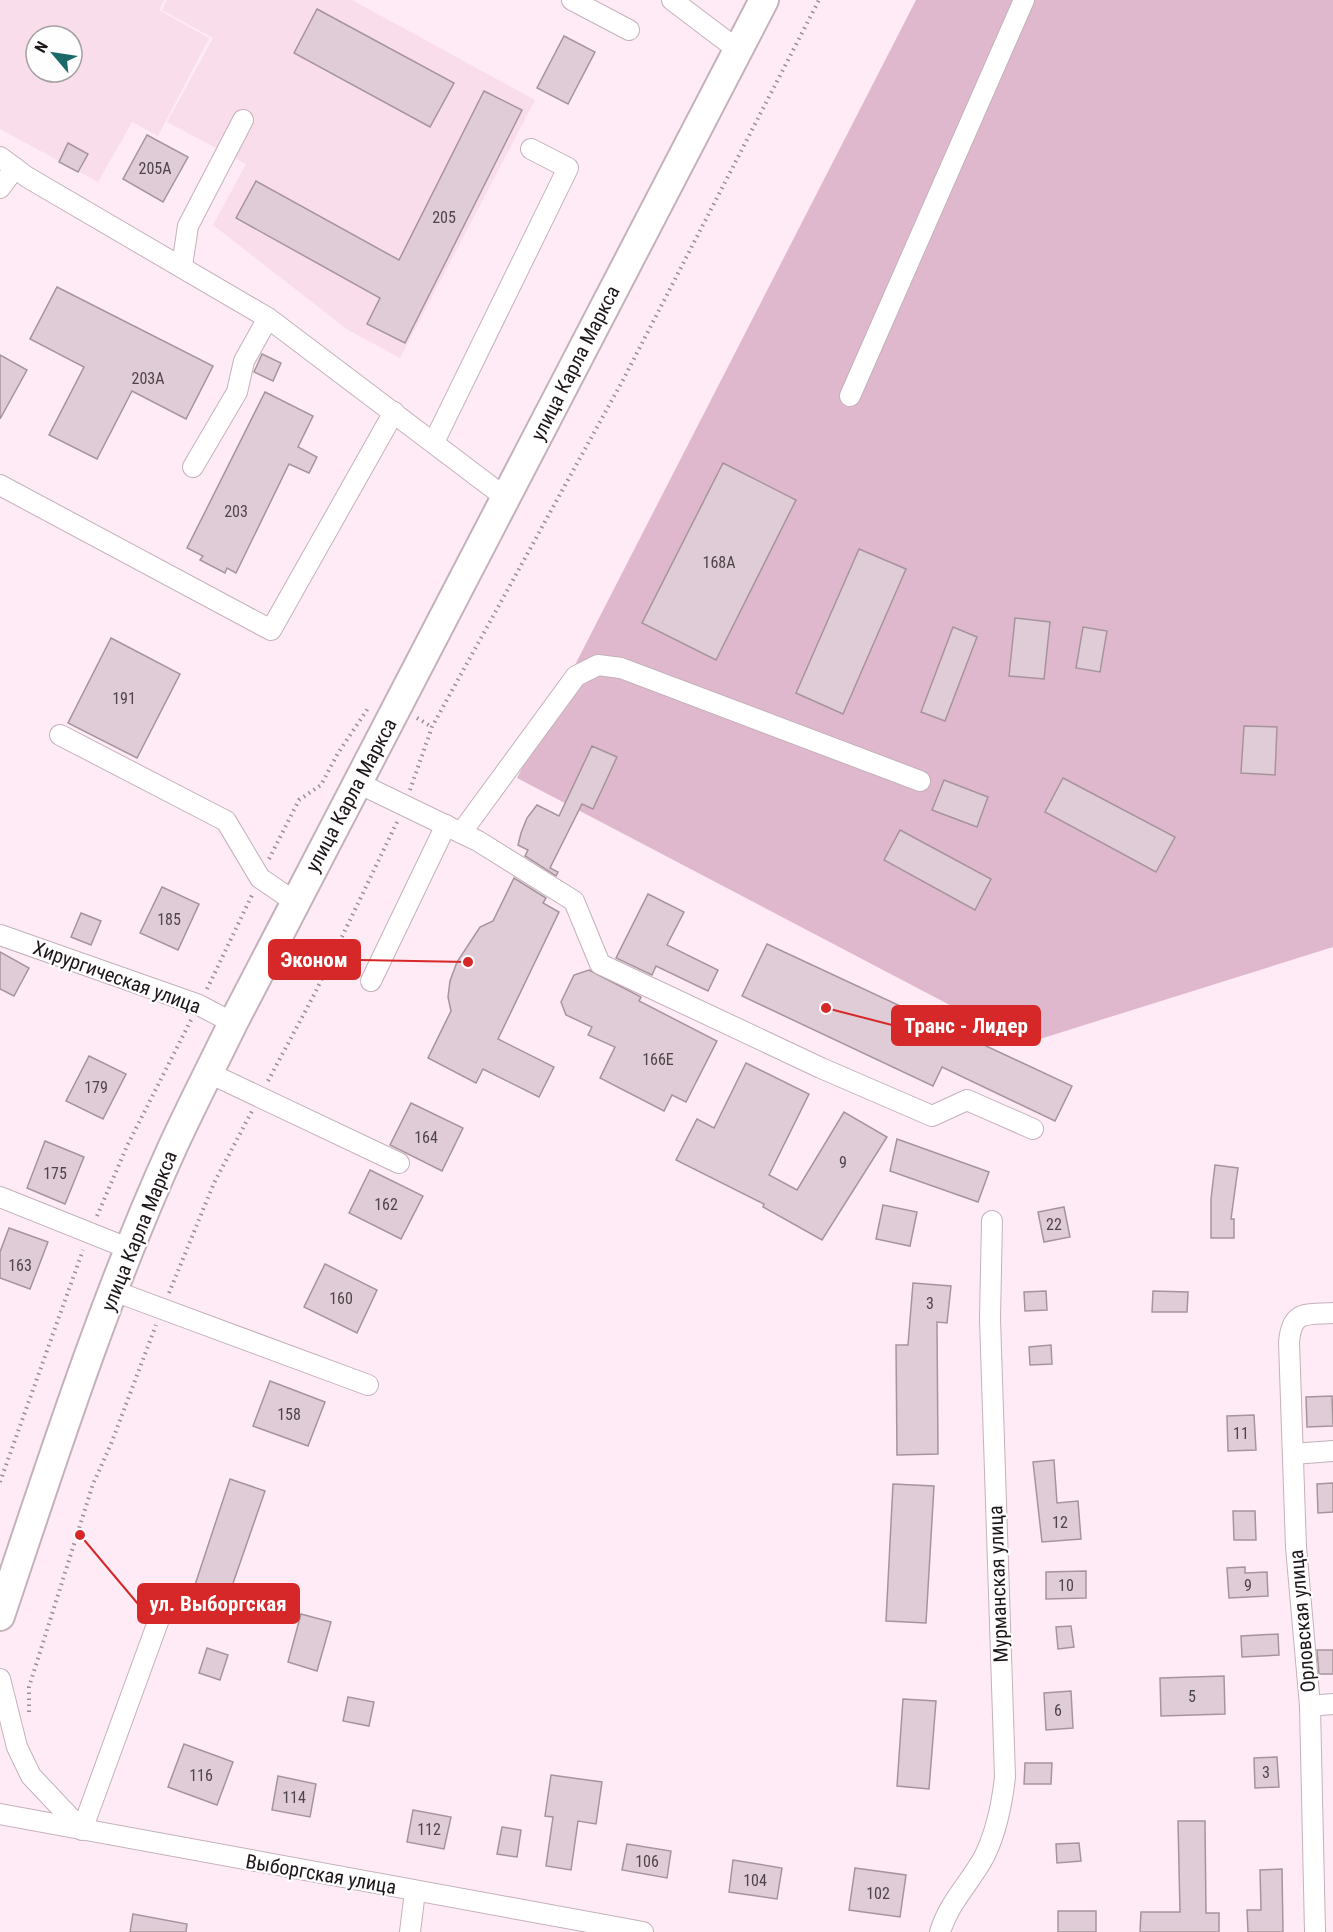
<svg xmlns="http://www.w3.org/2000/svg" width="1333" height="1932" font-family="'Roboto Condensed',sans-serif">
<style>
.built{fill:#f9ddeb;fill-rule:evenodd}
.green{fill:#e0b8cd}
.building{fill:#e0ccd6;stroke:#a6949d;stroke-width:1.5}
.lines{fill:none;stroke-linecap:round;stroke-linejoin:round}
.minor-casing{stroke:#c4b1bb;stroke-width:22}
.highway-casing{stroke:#c4b1bb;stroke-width:32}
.path{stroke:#9b8d94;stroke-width:4;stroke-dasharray:1.5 4.5;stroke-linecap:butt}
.minor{stroke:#fff;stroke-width:20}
.highway{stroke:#fff;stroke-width:28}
.labels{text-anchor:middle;stroke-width:4.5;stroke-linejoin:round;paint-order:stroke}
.number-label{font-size:16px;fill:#4e4449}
.street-label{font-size:20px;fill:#1d161a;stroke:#fefefe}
.leader{fill:none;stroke:#d62828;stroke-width:2}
.callout-dot{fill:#d62828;stroke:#fefefe;stroke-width:2}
.callout{fill:#d62828;stroke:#d62828;stroke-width:2}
.callout-label{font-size:21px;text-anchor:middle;font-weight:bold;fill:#fff}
</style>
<rect width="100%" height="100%" fill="#ffebf5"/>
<!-- built -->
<g class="built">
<path d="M 0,0 L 164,0 L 159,10 L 209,38 L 158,136 L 132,122 L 98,182 L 0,129 ZM 36,36 L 72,36 L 72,72 L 36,72 Z"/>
<polygon points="167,0 352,0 535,100 400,358 348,330 213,225 246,164 167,122 213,38 162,10"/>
</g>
<!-- green -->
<polygon class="green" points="916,0 1333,0 1333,947 1024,1044 517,778"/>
<!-- building -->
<g class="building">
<polygon points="317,9 454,83 430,127 294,53"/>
<polygon points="564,36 595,52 568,104 537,88"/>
<polygon points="484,91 522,110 405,343 367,324 380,298 236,218 256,181 399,260"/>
<polygon points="147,135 188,157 163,202 123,179"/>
<polygon points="68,143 88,154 78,172 59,162"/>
<polygon points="57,287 213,366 186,419 132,391 97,459 49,435 84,367 30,339"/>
<polygon points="262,354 281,363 273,381 254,372"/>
<polygon points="0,355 27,370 0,419"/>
<polygon points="265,392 313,416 298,447 317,457 309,473 289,464 236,573 227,568 225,573 200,560 203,556 187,548"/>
<polygon points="723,463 796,500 716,660 642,623"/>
<polygon points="859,549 906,569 843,714 796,693"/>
<polygon points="1015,618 1050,622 1044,679 1009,676"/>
<polygon points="953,627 977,637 945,721 921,712"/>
<polygon points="1083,627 1107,631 1100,672 1076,668"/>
<polygon points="111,638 180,674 137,758 68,723"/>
<polygon points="1244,726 1277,727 1275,775 1241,773"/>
<polygon points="592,746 617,757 593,809 582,804 550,868 558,872 556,876 525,856 528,850 518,845 521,833 527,818 537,805 559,816"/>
<polygon points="1063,778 1175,837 1156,872 1045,812"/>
<polygon points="944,780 988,797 977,827 932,810"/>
<polygon points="900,830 991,879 975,910 884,860"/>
<polygon points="514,878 546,898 543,903 559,912 498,1039 554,1067 539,1097 483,1069 476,1083 428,1058 451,1011 448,997 450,981 457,962 480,927 493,921"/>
<polygon points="162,887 199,904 178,950 140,933"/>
<polygon points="648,894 684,912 667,945 718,970 708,991 656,966 652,975 616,958"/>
<polygon points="81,913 101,921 91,945 71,937"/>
<polygon points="767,944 1072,1086 1055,1121 942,1067 933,1086 742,996"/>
<polygon points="0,952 29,968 14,996 0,989"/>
<polygon points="589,970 641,997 639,1001 717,1041 686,1102 672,1095 664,1111 600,1078 615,1047 588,1035 592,1027 566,1015 561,1002 574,975"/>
<polygon points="89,1056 126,1074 103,1119 66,1101"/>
<polygon points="746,1063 809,1094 769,1175 797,1190 844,1112 887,1137 822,1240 763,1207 764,1204 676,1160 697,1119 714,1128"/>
<polygon points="411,1103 463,1128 442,1171 390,1145"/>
<polygon points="897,1139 989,1172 978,1202 890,1171"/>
<polygon points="45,1141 84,1157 65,1204 27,1188"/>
<polygon points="1215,1165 1238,1168 1231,1219 1234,1219 1234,1238 1211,1238 1211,1199"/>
<polygon points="370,1170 423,1196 401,1239 349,1213"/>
<polygon points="883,1205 917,1212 910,1246 876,1239"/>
<polygon points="1064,1207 1070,1237 1044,1242 1038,1212"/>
<polygon points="9,1228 48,1242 30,1289 0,1278 0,1252"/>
<polygon points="325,1264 377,1290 357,1333 304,1307"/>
<polygon points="913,1283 951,1286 947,1323 937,1322 938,1454 897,1455 896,1345 908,1345"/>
<polygon points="1046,1291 1047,1310 1025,1311 1024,1292"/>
<polygon points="1153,1291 1188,1292 1187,1312 1152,1312"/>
<polygon points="1051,1345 1052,1364 1030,1365 1029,1347"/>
<polygon points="270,1381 325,1402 308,1446 253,1426"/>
<polygon points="1332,1396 1333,1426 1307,1427 1306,1397"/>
<polygon points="1254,1415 1256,1450 1228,1451 1227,1416"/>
<polygon points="1054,1460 1057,1503 1078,1501 1081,1539 1042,1542 1033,1462"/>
<polygon points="230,1479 265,1491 222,1615 189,1603"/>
<polygon points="1333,1483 1333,1512 1318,1513 1317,1484"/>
<polygon points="893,1484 934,1486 926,1623 886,1621"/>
<polygon points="1233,1511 1255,1511 1256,1540 1234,1540"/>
<polygon points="1245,1567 1245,1573 1267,1572 1268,1596 1229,1598 1227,1568"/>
<polygon points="1086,1571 1086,1598 1046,1599 1046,1572"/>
<polygon points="301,1614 331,1622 317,1671 288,1662"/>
<polygon points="1071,1626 1074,1647 1058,1649 1056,1627"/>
<polygon points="1278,1634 1279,1655 1242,1657 1241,1636"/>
<polygon points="207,1648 228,1655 220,1680 199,1673"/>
<polygon points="1317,1650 1333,1650 1333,1674 1319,1674"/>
<polygon points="1224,1676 1225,1714 1161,1716 1160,1678"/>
<polygon points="1071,1691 1073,1728 1046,1730 1044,1693"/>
<polygon points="348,1697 374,1702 369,1726 343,1721"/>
<polygon points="903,1699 936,1701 929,1789 897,1786"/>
<polygon points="184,1744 233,1762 217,1805 168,1787"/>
<polygon points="1277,1757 1279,1787 1255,1788 1254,1758"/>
<polygon points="1025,1763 1052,1763 1051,1784 1024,1784"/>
<polygon points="551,1775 602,1782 596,1824 578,1821 571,1870 546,1866 553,1817 545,1816"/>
<polygon points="278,1776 316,1784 310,1817 272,1810"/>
<polygon points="413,1810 451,1817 444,1849 407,1842"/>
<polygon points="1178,1821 1205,1821 1206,1913 1219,1913 1219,1932 1140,1932 1141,1912 1180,1912"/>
<polygon points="502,1827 521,1830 517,1857 497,1854"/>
<polygon points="1079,1843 1081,1861 1057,1863 1056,1844"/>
<polygon points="627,1844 671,1851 667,1878 622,1870"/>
<polygon points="733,1860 782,1868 777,1899 729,1892"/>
<polygon points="855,1868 906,1875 900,1917 849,1910"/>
<polygon points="1282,1869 1283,1932 1248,1932 1247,1910 1261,1910 1260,1870"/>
<rect x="1058" y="1911" width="38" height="21"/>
<polygon points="133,1914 187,1924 186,1932 130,1932"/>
</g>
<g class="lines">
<!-- minor casing -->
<g class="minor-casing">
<g id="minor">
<polyline points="572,0 629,30"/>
<polyline points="672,0 738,50"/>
<polyline points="0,157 27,177 268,318 506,498"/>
<polyline points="0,188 15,168"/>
<polyline points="182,266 188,226 243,120"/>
<polyline points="850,396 1024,0"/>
<polyline points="434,442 568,168 531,149"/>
<polyline points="193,467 237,392 244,361 268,318"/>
<polyline points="0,485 271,630 394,412"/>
<polyline points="60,735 226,821 260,878 295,902"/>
<polyline points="358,783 478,841 574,901 600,964 821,1068 932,1116 967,1100 1033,1129"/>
<polyline points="461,833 576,676 598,665 621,668 920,781"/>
<polyline points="0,935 199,1005 233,1023"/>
<polyline points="371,981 446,825"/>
<polyline points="209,1073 399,1163"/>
<polyline points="0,1197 130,1249"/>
<polyline points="114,1291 368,1385"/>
<polyline points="1293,1454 1333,1451"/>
<polyline points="0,1679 17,1747 31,1776 82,1830 158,1622"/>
<polyline points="1310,1706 1333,1704"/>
<polyline points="0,1814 643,1932"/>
<polyline points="410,1932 415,1891"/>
<path d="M 940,1932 C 949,1902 971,1882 985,1855 C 997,1830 1002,1804 1005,1777 L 990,1319 L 992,1221"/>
<path d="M 1315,1932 L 1310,1706 L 1296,1547 L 1289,1342 C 1292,1310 1305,1315 1333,1313"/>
</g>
</g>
<!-- highway casing -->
<g class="highway-casing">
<path id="highway" d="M 0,1616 C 53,1458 104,1298 173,1146 C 192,1105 213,1064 233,1023 L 764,0"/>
</g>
<!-- path -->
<g class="path">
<polyline points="417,718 432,727"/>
<polyline points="410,790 432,727 623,380 819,0"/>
<polyline points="269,859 299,800 321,785 338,753 369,707"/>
<polyline points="207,989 253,893"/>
<polyline points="268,1081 315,993 397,822"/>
<polyline points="97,1216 127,1146 191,1020"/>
<polyline points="169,1293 214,1183 252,1111"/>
<polyline points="0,1482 83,1250"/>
<polyline points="29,1712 29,1687 93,1484 111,1444 156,1325"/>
</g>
<!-- minor -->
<use href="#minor" class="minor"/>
<!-- highway -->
<use href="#highway" class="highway"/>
</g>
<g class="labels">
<!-- number labels -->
<g class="number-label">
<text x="155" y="174">205А</text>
<text x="444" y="223">205</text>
<text x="148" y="384">203А</text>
<text x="236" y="517">203</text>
<text x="719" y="568">168А</text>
<text x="124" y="704">191</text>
<text x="169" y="925">185</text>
<text x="658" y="1065">166Е</text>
<text x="96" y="1093">179</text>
<text x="426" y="1143">164</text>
<text x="843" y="1168">9</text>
<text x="55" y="1179">175</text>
<text x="386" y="1210">162</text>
<text x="1054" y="1230">22</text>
<text x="20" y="1271">163</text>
<text x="341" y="1304">160</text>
<text x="930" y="1309">3</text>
<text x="289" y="1420">158</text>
<text x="1241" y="1439">11</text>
<text x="1060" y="1528">12</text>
<text x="1066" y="1591">10</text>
<text x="1248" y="1591">9</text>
<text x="1192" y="1702">5</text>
<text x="1058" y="1716">6</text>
<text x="1266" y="1778">3</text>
<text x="201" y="1781">116</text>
<text x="294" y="1803">114</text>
<text x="429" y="1835">112</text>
<text x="647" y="1867">106</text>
<text x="755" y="1886">104</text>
<text x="878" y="1899">102</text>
</g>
<!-- street labels -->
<g class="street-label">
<text transform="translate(575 363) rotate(-63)" y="7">улица Карла Маркса</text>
<text transform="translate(351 795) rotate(-62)" y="7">улица Карла Маркса</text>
<text transform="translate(117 977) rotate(20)" y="7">Хирургическая улица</text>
<text transform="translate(139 1231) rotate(-68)" y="7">улица Карла Маркса</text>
<text transform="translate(998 1584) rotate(-92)" y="7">Мурманская улица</text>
<text transform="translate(1302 1621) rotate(-95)" y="7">Орловская улица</text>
<text transform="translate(321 1874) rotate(10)" y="7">Выборгская улица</text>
</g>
</g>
<!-- callouts -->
<path class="leader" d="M468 962L360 960M826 1008L892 1025M80 1535L138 1604"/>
<g class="callout-dot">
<circle cx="468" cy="962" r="6"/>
<circle cx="826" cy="1008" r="6"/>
<circle cx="80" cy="1535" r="6"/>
</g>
<g class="callout">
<rect x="269" y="940" width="91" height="39" rx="6"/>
<rect x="892" y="1006" width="148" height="39" rx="6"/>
<rect x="138" y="1584" width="161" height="39" rx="6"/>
</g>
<g class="callout-label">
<text x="314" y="967">Эконом</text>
<text x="966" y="1033">Транс - Лидер</text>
<text x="218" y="1611">ул. Выборгская</text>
</g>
<!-- north arrow -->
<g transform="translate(54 54) rotate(299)"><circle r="28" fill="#fefefe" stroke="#a4a1a3" stroke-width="1.5"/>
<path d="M0-4.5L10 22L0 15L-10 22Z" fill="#1c6969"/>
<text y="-9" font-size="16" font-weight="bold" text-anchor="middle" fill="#1d161a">N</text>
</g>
</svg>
